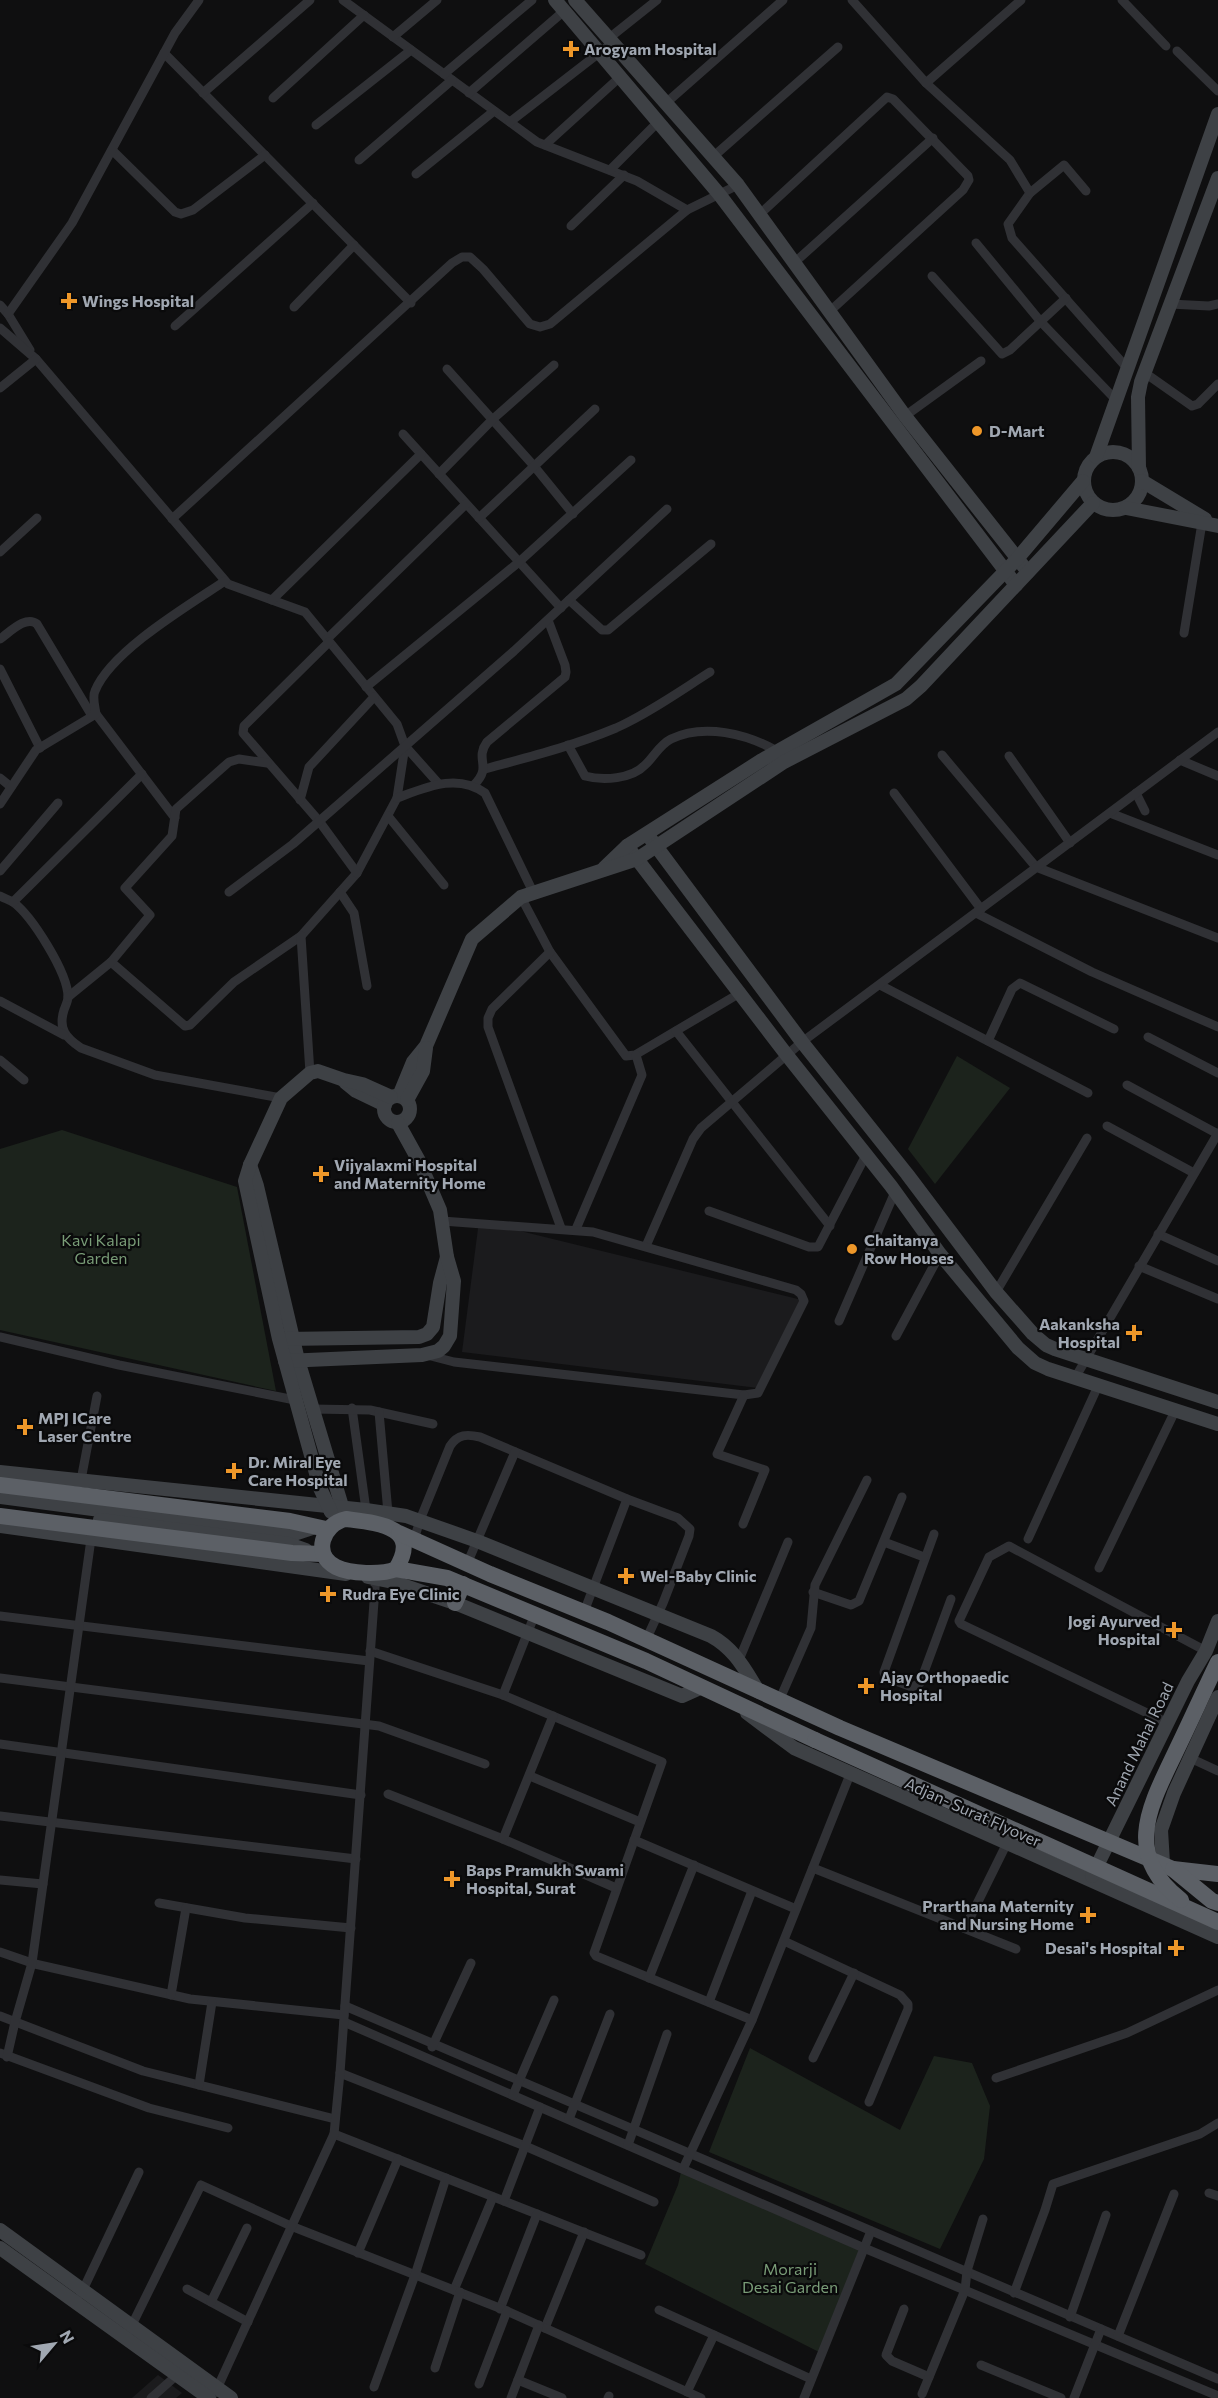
<svg xmlns="http://www.w3.org/2000/svg" width="1218" height="2398" font-family="Commissioner,sans-serif">
<style>
.built{fill:#1b1b1d}
.green{fill:#1c231c}
.lines{fill:none;stroke-linecap:round;stroke-linejoin:round}
.street{stroke:#303135;stroke-width:9}
.secondary{stroke:#3e4145;stroke-width:14}
.highway{stroke:#5c6066;stroke-width:16}
.highway-bridge{stroke:#5c6066;stroke-width:16}
.poi-dot{fill:#ee9729;stroke:#0a0a0b;stroke-width:2}
.labels{text-anchor:middle;stroke-width:4.5;stroke-linejoin:round;paint-order:stroke}
.poi-label{font-size:16px;font-weight:bold;fill:#a0a7b1;stroke:#0a0a0b;text-anchor:start}
.park-label{font-size:16px;fill:#799c77;stroke:#0a0a0b}
.street-label{font-size:16px;fill:#a0a7b1;stroke:#0a0a0b}
</style>
<rect width="100%" height="100%" fill="#0f0f10"/>
<!-- built -->
<g class="built">
<polygon points="479,1221 806,1301 758,1388 462,1352"/>
<polygon points="158,2375 182,2393 176,2398 132,2398"/>
</g>
<!-- green -->
<g class="green">
<polygon points="957,1056 1010,1088 935,1184 908,1149"/>
<polygon points="62,1130 237,1187 276,1391 0,1330 0,1149"/>
<polygon points="750,2048 900,2130 934,2056 972,2063 990,2106 984,2159 940,2249 709,2152"/>
<polygon points="681,2172 859,2250 819,2352 645,2264 678,2185"/>
</g>
<g class="lines">
<!-- street -->
<g class="street">
<polyline points="343,0 537,142 637,181 687,210"/>
<polyline points="852,0 926,83 1010,160 1030,193 1008,224 1012,238 1127,368"/>
<polyline points="1122,0 1166,46"/>
<polyline points="393,37 437,0"/>
<polyline points="608,39 657,0"/>
<polyline points="1177,51 1218,91"/>
<polyline points="164,53 411,303"/>
<polyline points="444,74 532,0"/>
<polyline points="926,83 1021,0"/>
<polyline points="203,93 310,0"/>
<polyline points="469,93 564,11"/>
<polyline points="273,98 364,15"/>
<polyline points="666,103 783,0"/>
<polyline points="510,122 612,43"/>
<polyline points="316,125 411,50"/>
<polyline points="545,145 620,77"/>
<polyline points="112,150 175,212 181,214 193,210 265,155"/>
<polyline points="714,156 838,47"/>
<polyline points="359,160 452,80"/>
<polyline points="610,170 658,122"/>
<polyline points="416,174 494,111"/>
<polyline points="1030,193 1064,165 1086,191"/>
<polyline points="759,215 887,97 893,99 968,176 969,180 963,190 829,312"/>
<polyline points="571,226 624,175"/>
<polyline points="976,243 1041,322 1116,400"/>
<polyline points="794,263 933,138"/>
<polyline points="932,276 1002,354 1010,350 1066,298"/>
<polyline points="1170,304 1209,306 1218,304"/>
<polyline points="0,305 8,314 30,350"/>
<polyline points="294,307 354,245"/>
<polyline points="8,314 72,223 175,33 199,0"/>
<polyline points="175,326 313,203"/>
<polyline points="0,328 36,359 228,584 305,612 397,724 405,746 397,798 357,873 301,936 234,982 190,1025 185,1026 111,962"/>
<polyline points="447,369 534,466 573,514"/>
<polyline points="1145,373 1192,406 1198,404 1218,384"/>
<polyline points="0,388 36,359"/>
<polyline points="905,416 981,361"/>
<polyline points="403,434 561,608"/>
<polyline points="439,474 493,419 554,365"/>
<polyline points="479,518 595,409"/>
<polyline points="172,519 452,263 462,257 470,257 483,269 530,324 540,327 550,324 687,210 738,185"/>
<polyline points="0,552 37,518"/>
<polyline points="272,600 421,454"/>
<polyline points="569,600 602,630 608,630 711,544"/>
<polyline points="1184,633 1202,523"/>
<path d="M 0,639 C 10,632 26,615 37,624 L 92,716"/>
<polyline points="327,639 466,504"/>
<polyline points="329,642 244,726 243,733 319,821 357,873"/>
<polyline points="0,669 40,748"/>
<polyline points="366,687 519,562 631,460"/>
<polyline points="96,714 175,818"/>
<path d="M 568,745 L 585,776 C 603,781 632,779 645,765 C 654,757 659,745 671,739 C 704,723 747,734 777,751"/>
<polyline points="405,746 438,783"/>
<polyline points="942,755 1036,867 1218,938"/>
<polyline points="1009,756 1070,843"/>
<polyline points="1180,760 1218,776"/>
<path d="M 485,769 C 529,757 573,746 616,728 C 649,713 680,691 710,672"/>
<polyline points="0,778 11,787"/>
<path d="M 474,785 C 493,766 474,760 487,742 L 565,677 L 566,672 L 565,665 L 548,620"/>
<polyline points="894,793 981,909"/>
<polyline points="1136,793 1145,811"/>
<path d="M 397,798 C 427,787 457,773 485,793 L 534,894"/>
<polyline points="300,800 309,767 374,697"/>
<path d="M 0,804 L 36,750 L 96,714 C 95,707 92,697 95,691 C 111,651 189,605 225,581"/>
<polyline points="1110,813 1218,855"/>
<polyline points="388,816 444,885"/>
<polyline points="0,871 58,803"/>
<polyline points="229,892 293,844 514,651 667,509"/>
<polyline points="340,892 354,913 367,986"/>
<path d="M 0,896 C 4,898 9,900 13,902 C 32,916 68,973 68,997 C 68,1001 65,1007 64,1010 C 58,1029 66,1038 81,1048 L 155,1075 L 281,1098"/>
<polyline points="521,897 550,952 626,1056 635,1055 740,993"/>
<polyline points="13,902 142,774"/>
<polyline points="976,913 1092,972 1218,1027"/>
<polyline points="301,936 310,1073"/>
<polyline points="550,952 492,1009 488,1018 488,1027 561,1228"/>
<polyline points="880,985 1088,1093"/>
<polyline points="68,997 111,962 150,915 125,888 172,836 176,809 229,762 239,759 267,763"/>
<polyline points="0,1001 64,1035"/>
<polyline points="676,1031 830,1226"/>
<polyline points="1148,1037 1218,1073"/>
<polyline points="988,1041 1012,989 1020,983 1114,1029"/>
<polyline points="0,1060 24,1080"/>
<polyline points="1127,1085 1218,1134"/>
<polyline points="1107,1126 1194,1173"/>
<polyline points="709,1211 809,1247 818,1247 866,1155"/>
<polyline points="576,1229 642,1075 636,1055"/>
<polyline points="1158,1234 1218,1261"/>
<polyline points="646,1246 693,1139 701,1128 802,1042 1218,732"/>
<polyline points="1139,1266 1218,1299"/>
<polyline points="996,1292 1087,1138"/>
<polyline points="839,1321 895,1192"/>
<polyline points="896,1336 940,1254"/>
<polyline points="0,1337 119,1365 295,1400"/>
<polyline points="427,1355 454,1362 744,1395 758,1393 804,1301 801,1294 796,1290 593,1232 442,1221"/>
<polyline points="1075,1378 1218,1133"/>
<polyline points="352,1408 366,1510"/>
<polyline points="312,1409 370,1410 433,1424"/>
<polyline points="379,1412 388,1513"/>
<polyline points="81,1480 97,1396"/>
<polyline points="743,1524 765,1470 717,1454 744,1395"/>
<polyline points="934,1534 884,1672 885,1677 912,1687 920,1683 951,1599"/>
<polyline points="1028,1539 1098,1386"/>
<path d="M 414,1540 L 420,1520 L 450,1446 C 458,1434 467,1434 480,1437 L 627,1499 L 678,1518 L 690,1529 L 689,1536 L 663,1603 L 646,1640"/>
<polyline points="884,1542 924,1557"/>
<polyline points="467,1564 515,1452"/>
<polyline points="1099,1568 1175,1411"/>
<polyline points="813,1592 851,1605 859,1601 902,1497"/>
<polyline points="584,1612 627,1499"/>
<polyline points="0,1616 369,1661"/>
<polyline points="370,1651 503,1695 662,1762 594,1953 596,1956 752,2020"/>
<polyline points="739,1660 788,1542"/>
<polyline points="0,1678 379,1726 485,1764"/>
<polyline points="503,1695 535,1614"/>
<polyline points="779,1701 811,1628 815,1585 867,1480"/>
<polyline points="1168,1723 961,1624 959,1621 989,1557 1009,1546 1206,1651"/>
<polyline points="0,1744 361,1795"/>
<polyline points="1190,1758 1218,1771"/>
<polyline points="530,1776 640,1822"/>
<polyline points="388,1794 503,1839 616,1888"/>
<polyline points="0,1816 356,1859"/>
<polyline points="503,1839 553,1716"/>
<polyline points="634,1840 796,1909"/>
<polyline points="813,1868 1016,1949"/>
<polyline points="0,1880 43,1884"/>
<polyline points="159,1903 245,1918 351,1928"/>
<polyline points="965,1928 1007,1843"/>
<polyline points="784,1941 900,1995 908,2004 908,2009 869,2102"/>
<polyline points="0,1952 35,1964 190,1999 344,2015"/>
<polyline points="649,1978 694,1865"/>
<polyline points="171,1995 186,1908"/>
<polyline points="709,2002 752,1891"/>
<polyline points="345,2006 1218,2379"/>
<polyline points="0,2016 143,2071 335,2119"/>
<polyline points="344,2022 864,2248 1218,2396"/>
<polyline points="432,2047 471,1963"/>
<polyline points="0,2053 149,2108 228,2128"/>
<polyline points="7,2057 15,2022 32,1963 91,1539"/>
<polyline points="813,2058 854,1973"/>
<polyline points="340,2073 525,2146 654,2202"/>
<polyline points="996,2078 1127,2033 1218,1990"/>
<polyline points="199,2085 212,2002"/>
<polyline points="513,2095 554,2000"/>
<polyline points="569,2119 610,2014"/>
<polyline points="334,2134 641,2255"/>
<polyline points="628,2145 667,2034"/>
<polyline points="683,2169 752,2020 851,1772"/>
<polyline points="1209,2193 1218,2196"/>
<polyline points="504,2201 540,2107"/>
<polyline points="358,2253 398,2159"/>
<polyline points="187,2289 248,2322"/>
<polyline points="454,2290 493,2197"/>
<polyline points="1014,2293 1045,2210 1053,2184 1200,2134 1218,2123"/>
<polyline points="81,2294 139,2172"/>
<polyline points="211,2302 247,2228"/>
<polyline points="500,2309 537,2214"/>
<polyline points="904,2309 886,2355 892,2361 929,2377"/>
<polyline points="659,2310 811,2379"/>
<polyline points="1070,2317 1106,2215"/>
<polyline points="545,2328 584,2232"/>
<polyline points="129,2331 201,2185 291,2226 507,2311 701,2398"/>
<polyline points="1118,2336 1174,2194"/>
<polyline points="981,2365 1061,2398"/>
<polyline points="435,2368 460,2292"/>
<polyline points="518,2380 562,2398"/>
<polyline points="479,2384 507,2311"/>
<polyline points="374,2387 415,2275 446,2178"/>
<polyline points="687,2392 714,2335"/>
<polyline points="215,2393 334,2134 340,2073 376,1574"/>
<polyline points="922,2394 965,2290 967,2271 983,2219"/>
<polyline points="151,2398 177,2375"/>
<polyline points="511,2398 539,2325"/>
<polyline points="608,2398 609,2396"/>
<polyline points="804,2398 871,2231"/>
<polyline points="1074,2398 1101,2329"/>
</g>
<!-- secondary -->
<g class="secondary">
<polyline points="555,0 719,194 1016,585"/>
<polyline points="575,0 738,185 905,416 1028,572"/>
<circle cx="1113" cy="481" r="29"/>
<polyline points="1096,457 1218,114"/>
<polyline points="1139,468 1138,397 1141,382 1218,178"/>
<polyline points="1142,481 1205,519"/>
<polyline points="1126,508 1218,526"/>
<polyline points="647,834 802,1042 907,1174 996,1292 1033,1334 1046,1345 1055,1349 1218,1402"/>
<polyline points="627,846 786,1054 891,1186 940,1254 1018,1348 1035,1363 1048,1369 1218,1424"/>
<polyline points="604,868 627,846 762,760 896,684 1017,559 1083,481"/>
<polyline points="345,1082 356,1091 385,1105"/>
<circle cx="397" cy="1109" r="13"/>
<polyline points="399,1096 413,1062 426,1046 472,939 521,897 637,859 784,762 906,699 921,686 1093,503"/>
<polyline points="407,1100 423,1071 426,1048"/>
<polyline points="250,1165 257,1186 298,1360 344,1513"/>
<polyline points="285,1339 419,1337 427,1334 433,1327 440,1283 447,1257"/>
<polyline points="285,1361 422,1355 438,1351 444,1346 450,1336 454,1281 447,1257 440,1210 419,1161 398,1123"/>
<path d="M 0,1472 L 366,1510 L 406,1516 L 477,1541 L 711,1636 C 735,1649 745,1670 759,1692"/>
<polyline points="0,1497 291,1535 315,1527"/>
<polyline points="331,1512 320,1488 279,1339 245,1181 250,1165 281,1098 310,1073 318,1071 344,1080 362,1084 391,1097"/>
<polyline points="100,1520 289,1544 306,1550"/>
<polyline points="0,1526 346,1574"/>
<polyline points="368,1577 393,1582 455,1603 682,1696 702,1687"/>
<polyline points="747,1713 794,1748 1218,1937"/>
<polyline points="1160,1871 1163,1863 1161,1830 1174,1793 1218,1697"/>
<polyline points="1092,1876 1188,1681 1206,1651 1218,1621"/>
<polyline points="0,2230 231,2398"/>
<polyline points="0,2248 209,2398"/>
</g>
<!-- highway -->
<g class="highway">
<polyline points="0,1485 290,1521 326,1529"/>
<polyline points="0,1516 292,1553 323,1554"/>
<path d="M 346,1519 C 377,1523 422,1526 396,1569 C 382,1575 350,1574 336,1567 C 312,1555 322,1524 346,1519 Z"/>
<polyline points="399,1533 490,1574 608,1622 840,1728 1173,1869 1218,1874"/>
<polyline points="396,1569 447,1578 646,1661 815,1740"/>
<polyline points="455,1603 463,1584"/>
<polyline points="1173,1869 1212,1901 1218,1903"/>
</g>
<!-- highway-bridge -->
<g class="highway-bridge">
<polyline points="815,1740 1218,1922"/>
<path d="M 1181,1900 C 1121,1853 1151,1804 1177,1749 C 1191,1720 1204,1691 1218,1662"/>
</g>
</g>
<!-- markers -->
<g class="poi-dot">
<path d="M568 40h6v6h6v6h-6v6h-6v-6h-6v-6h6z"/>
<path d="M66 292h6v6h6v6h-6v6h-6v-6h-6v-6h6z"/>
<circle cx="977" cy="431" r="6"/>
<path d="M318 1165h6v6h6v6h-6v6h-6v-6h-6v-6h6z"/>
<circle cx="852" cy="1249" r="6"/>
<path d="M1131 1324h6v6h6v6h-6v6h-6v-6h-6v-6h6z"/>
<path d="M22 1418h6v6h6v6h-6v6h-6v-6h-6v-6h6z"/>
<path d="M231 1462h6v6h6v6h-6v6h-6v-6h-6v-6h6z"/>
<path d="M623 1567h6v6h6v6h-6v6h-6v-6h-6v-6h6z"/>
<path d="M325 1585h6v6h6v6h-6v6h-6v-6h-6v-6h6z"/>
<path d="M1171 1621h6v6h6v6h-6v6h-6v-6h-6v-6h6z"/>
<path d="M863 1677h6v6h6v6h-6v6h-6v-6h-6v-6h6z"/>
<path d="M449 1870h6v6h6v6h-6v6h-6v-6h-6v-6h6z"/>
<path d="M1085 1906h6v6h6v6h-6v6h-6v-6h-6v-6h6z"/>
<path d="M1173 1939h6v6h6v6h-6v6h-6v-6h-6v-6h6z"/>
</g>
<g class="labels">
<!-- poi labels -->
<g class="poi-label">
<text x="584" y="55">Arogyam Hospital</text>
<text x="82" y="307">Wings Hospital</text>
<text x="989" y="437">D-Mart</text>
<text x="334" y="1171">Vijyalaxmi Hospital<tspan x="334" dy="18">and Maternity Home</tspan></text>
<text x="864" y="1246">Chaitanya<tspan x="864" dy="18">Row Houses</tspan></text>
<text x="1120" y="1330" text-anchor="end">Aakanksha<tspan x="1120" dy="18">Hospital</tspan></text>
<text x="38" y="1424">MPJ ICare<tspan x="38" dy="18">Laser Centre</tspan></text>
<text x="248" y="1468">Dr. Miral Eye<tspan x="248" dy="18">Care Hospital</tspan></text>
<text x="640" y="1582">Wel-Baby Clinic</text>
<text x="342" y="1600">Rudra Eye Clinic</text>
<text x="1160" y="1627" text-anchor="end">Jogi Ayurved<tspan x="1160" dy="18">Hospital</tspan></text>
<text x="880" y="1683">Ajay Orthopaedic<tspan x="880" dy="18">Hospital</tspan></text>
<text x="466" y="1876">Baps Pramukh Swami<tspan x="466" dy="18">Hospital, Surat</tspan></text>
<text x="1074" y="1912" text-anchor="end">Prarthana Maternity<tspan x="1074" dy="18">and Nursing Home</tspan></text>
<text x="1162" y="1954" text-anchor="end">Desai's Hospital</text>
</g>
<!-- park labels -->
<g class="park-label">
<text x="101" y="1246">Kavi Kalapi<tspan x="101" dy="18">Garden</tspan></text>
<text x="790" y="2275">Morarji<tspan x="790" dy="18">Desai Garden</tspan></text>
</g>
<!-- street labels -->
<g class="street-label">
<text transform="translate(1139 1744) rotate(-64)" y="6">Anand Mahal Road</text>
<text transform="translate(973 1812) rotate(24)" y="6">Adjan- Surat Flyover</text>
</g>
</g>
<!-- north arrow -->
<g transform="translate(54 2344) rotate(61)" stroke="#0a0a0b" stroke-width="4.5" paint-order="stroke">
<path d="M0-4.5L10 22L0 15L-10 22Z" fill="#a0a7b1"/>
<text y="-9" font-size="16" font-weight="bold" text-anchor="middle" fill="#a0a7b1">N</text>
</g>
</svg>
